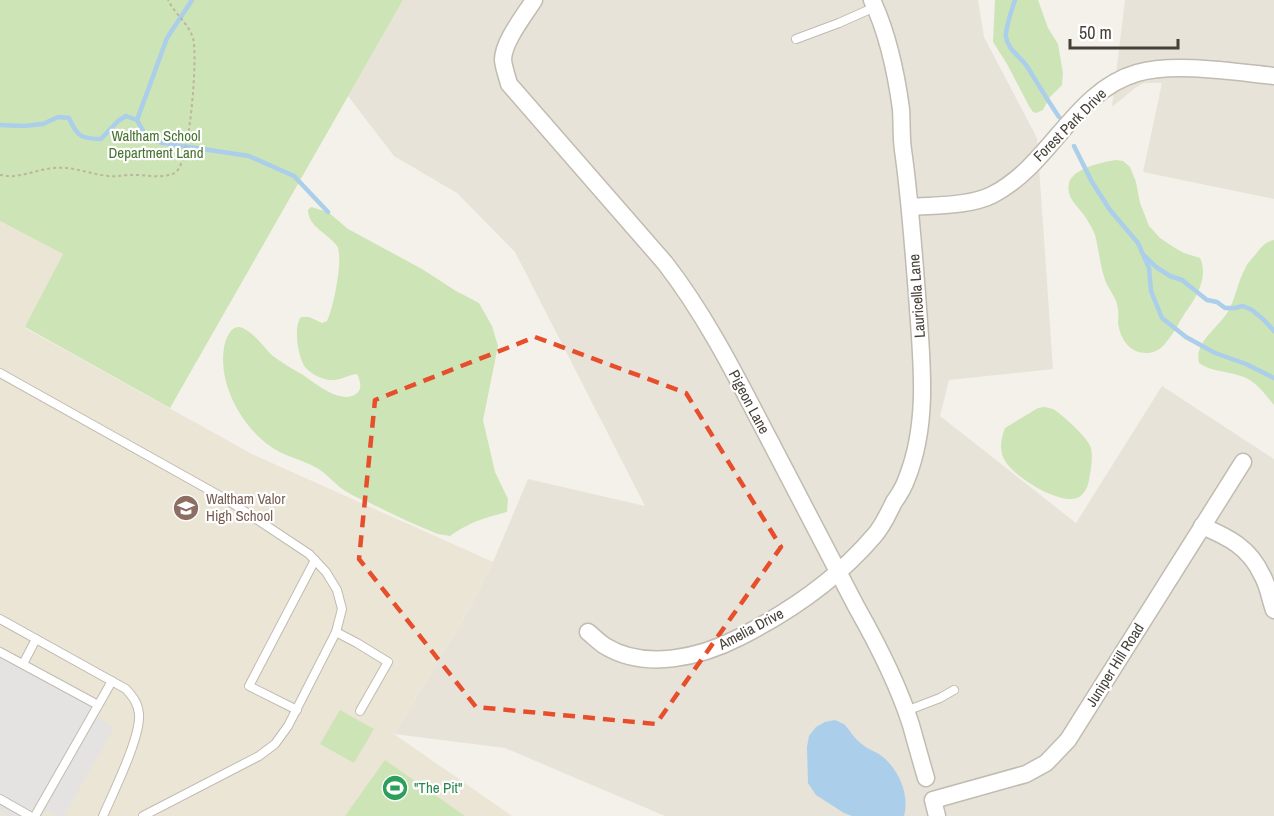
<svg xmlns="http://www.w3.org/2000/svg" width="1274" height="816" font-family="'Archivo Narrow',sans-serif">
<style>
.residential{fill:#e7e3d8}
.education{fill:#ebe5d5}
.green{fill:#cde4b6}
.parking{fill:#e5e3e1}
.water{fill:#abceea}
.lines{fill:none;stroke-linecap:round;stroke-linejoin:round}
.stream{stroke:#abceea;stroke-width:4.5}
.service-casing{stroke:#c1bbb0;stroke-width:10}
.minor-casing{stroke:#c1bbb0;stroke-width:19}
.path{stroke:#beb49f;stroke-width:2;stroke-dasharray:3 3;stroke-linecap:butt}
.service{stroke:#fff;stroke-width:8}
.minor{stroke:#fff;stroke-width:16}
.marked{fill:none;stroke:#e74f2c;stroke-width:4.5;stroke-dasharray:12 8;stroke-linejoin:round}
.labels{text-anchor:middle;stroke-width:4.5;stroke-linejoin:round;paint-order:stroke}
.street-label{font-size:15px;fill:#464138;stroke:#fff}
.park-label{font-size:15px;fill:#477330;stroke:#fff}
.education-label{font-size:15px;fill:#785e54;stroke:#fff;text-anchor:start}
.leisure-label{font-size:15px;fill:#27864d;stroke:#fff;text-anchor:start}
</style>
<rect width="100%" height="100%" fill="#f3f1e9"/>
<!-- residential -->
<g class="residential">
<polygon points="403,0 978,0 984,37 1037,138 1053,369 949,380 940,416 1076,523 1162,386 1274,459 1274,816 665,816 505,748 394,734 469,609 493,562 528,479 645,506 515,252 457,193 394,156 348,96"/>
<polygon points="1125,0 1274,0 1274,199 1143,172 1162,83 1144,83 1135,88 1112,107"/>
</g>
<!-- education -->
<polygon class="education" points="0,221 63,254 25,328 252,454 493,562 469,609 394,734 512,816 0,816"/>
<!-- green -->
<g class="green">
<polygon points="0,0 403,0 170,408 25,327 63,254 0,221"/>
<polygon points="995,0 1038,0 1048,28 1058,44 1063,73 1062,85 1049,98 1043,110 1036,113 1033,112 1029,106 1007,64 993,42"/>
<path d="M 1116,160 L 1123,161 L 1130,167 L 1136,182 L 1140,203 L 1149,226 L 1160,238 L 1175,248 L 1184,253 L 1200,258 C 1209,277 1196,298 1185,313 C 1178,324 1172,337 1162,347 C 1157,351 1152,353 1146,353 C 1129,353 1120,338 1118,323 C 1118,318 1119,314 1118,309 C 1117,298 1109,290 1105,280 C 1100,265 1099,250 1095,235 C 1093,229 1088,221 1084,215 C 1077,205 1066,198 1069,183 C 1073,168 1103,162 1116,160 Z"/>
<path d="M 311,207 L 328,212 L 348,229 L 422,269 L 456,291 L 479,303 L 492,326 L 498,346 L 483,420 L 495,472 L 508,499 L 507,512 C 484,518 470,522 450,536 L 438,534 C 417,526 397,516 376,506 C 367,501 356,498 347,492 C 336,486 327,473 315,467 C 301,459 283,456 270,446 C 240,425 216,380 225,343 C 227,337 231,327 238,327 C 251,328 264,348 273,356 C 282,363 293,369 303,375 C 315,383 341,405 356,394 C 363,389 360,380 357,374 C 348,375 339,381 330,380 C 321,379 311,374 305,367 C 298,357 293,327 301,317 L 309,317 L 322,323 L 327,321 C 333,310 344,257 337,246 C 329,234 308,227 308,210 Z"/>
<path d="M 1274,240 L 1274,405 C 1265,394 1255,380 1241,376 C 1227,371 1212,372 1199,363 C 1194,340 1221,327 1230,308 C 1236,296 1238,281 1245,269 C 1247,263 1252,259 1256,254 C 1261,247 1265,242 1274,240 Z"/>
<path d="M 1044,407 C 1045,407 1053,409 1053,409 C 1062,414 1089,439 1091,448 C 1093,458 1091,470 1089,480 C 1088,487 1084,495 1077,498 C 1059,505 1012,476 1004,459 C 999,449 1001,438 1005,428 L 1038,408 Z"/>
<polygon points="340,710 374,729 354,763 320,744"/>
<polygon points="385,760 465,816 345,816"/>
</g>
<!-- parking -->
<polygon class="parking" points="0,649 102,704 97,717 114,728 64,816 56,816 40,808 33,816 8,816 0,811"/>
<!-- water -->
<path class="water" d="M 835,720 C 836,720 843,724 844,724 C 850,730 854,739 863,745 C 868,749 874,751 879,754 C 898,767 910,794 904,816 L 852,816 L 844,813 L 816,795 L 808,783 L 807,747 L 809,736 L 816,727 L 825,722 Z"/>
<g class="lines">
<!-- stream -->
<g class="stream">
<path d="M 1015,0 C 1012,9 1005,29 1006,37 C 1008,51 1022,57 1028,68 C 1038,84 1048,101 1059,117"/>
<polyline points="137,120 167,38 192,0"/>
<path d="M 0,125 L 24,126 L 43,124 L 58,117 L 69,118 C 77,136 81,139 101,139 L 118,121 L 126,116 L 137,120 L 147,138 L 163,143 L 249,156 L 294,176 L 328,212"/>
<polyline points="1074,146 1092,182 1110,210 1138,243 1149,268 1151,291 1162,318 1186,337 1215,353 1246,364 1274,378"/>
<polyline points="1146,257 1156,267 1170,276 1182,280 1207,300 1217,302 1225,308 1235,308 1243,306 1252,310 1264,320 1274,331"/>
</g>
<!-- service casing -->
<g class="service-casing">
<g id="service">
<polyline points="796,39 839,23 875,7"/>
<polyline points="0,373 229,501 309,554 326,572 337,590 342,609 336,632 288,726 275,744 259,756 143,816"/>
<path d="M 0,619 L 126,689 C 133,697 138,703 139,714 C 141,737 113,793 103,816"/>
<polyline points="336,632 357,643 388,662 360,711"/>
<polyline points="0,652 98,705"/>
<polyline points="23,664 36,639"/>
<polyline points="297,710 249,686 315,560"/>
<polyline points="906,711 940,698 954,690"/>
<polyline points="0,799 30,816"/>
<polyline points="35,816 112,681"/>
</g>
</g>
<!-- minor casing -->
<g class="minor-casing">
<g id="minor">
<path d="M 534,0 C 524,16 503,42 503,60 C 504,69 507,76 509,84 L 665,263 C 707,317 738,380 770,441 C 799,496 828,552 857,608 C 878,645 898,684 911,725 C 916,743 921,761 926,778"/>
<path d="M 911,207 C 935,205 970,206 992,195 C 1050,166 1074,91 1137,73 C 1174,62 1235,72 1274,76"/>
<path d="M 1202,526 C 1228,537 1249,547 1262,575 C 1268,585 1270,599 1274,610"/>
<path d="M 588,632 C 593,636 599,642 605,646 C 646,671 701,657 740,637 C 789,612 837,579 873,537 C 882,528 888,514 894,502 C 899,495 904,487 907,478 C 930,420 921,356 917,294 C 913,246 910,199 903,150 C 901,136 902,123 901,109 C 896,72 888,34 872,0"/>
<polyline points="937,816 933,800 1026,774 1046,763 1068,740 1243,462"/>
</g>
</g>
<!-- path -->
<path class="path" d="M 0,175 C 4,175 9,177 14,176 C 27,175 40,169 54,168 C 73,166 89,174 108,176 C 115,177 123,175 131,175 C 144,174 164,180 176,172 C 190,162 198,56 193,38 C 188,23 175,14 168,0"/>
<!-- service -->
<use href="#service" class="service"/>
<!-- minor -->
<use href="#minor" class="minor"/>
</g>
<!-- marked area -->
<path class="marked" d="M 535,337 L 686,393 L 781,547 L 656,724 L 476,707 L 359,559 L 375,400 Z"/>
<!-- icons -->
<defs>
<g id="school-disc" transform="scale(1.35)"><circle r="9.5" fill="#8d6e63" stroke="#fff"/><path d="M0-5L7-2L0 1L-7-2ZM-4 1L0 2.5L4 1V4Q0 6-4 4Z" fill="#fff"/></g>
<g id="stadium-disc" transform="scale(1.35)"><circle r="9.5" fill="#2e9e5b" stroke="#fff"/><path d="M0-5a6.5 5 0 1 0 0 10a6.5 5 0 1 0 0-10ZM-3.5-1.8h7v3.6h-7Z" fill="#fff"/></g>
</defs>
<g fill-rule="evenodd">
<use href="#school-disc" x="186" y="508"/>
<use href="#stadium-disc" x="395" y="788"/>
</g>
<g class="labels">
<!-- street labels -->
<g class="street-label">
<text transform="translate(1070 125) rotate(-45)" y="5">Forest Park Drive</text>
<text transform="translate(917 296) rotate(-94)" y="5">Lauricella Lane</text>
<text transform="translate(749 402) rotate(62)" y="5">Pigeon Lane</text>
<text transform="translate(751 629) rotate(-28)" y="5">Amelia Drive</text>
<text transform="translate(1115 665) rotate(-58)" y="5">Juniper Hill Road</text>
</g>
<!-- park labels -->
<g class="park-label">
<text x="156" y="141">Waltham School<tspan x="156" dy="17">Department Land</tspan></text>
</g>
<!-- education labels -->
<g class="education-label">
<text x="206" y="504">Waltham Valor<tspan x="206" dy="17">High School</tspan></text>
</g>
<!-- leisure labels -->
<g class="leisure-label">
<text x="414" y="793">"The Pit"</text>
</g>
</g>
<!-- scale -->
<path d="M1070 39v9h108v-9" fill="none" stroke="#464138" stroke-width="3"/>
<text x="1079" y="39" font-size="18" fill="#464138" stroke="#ffffff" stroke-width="4.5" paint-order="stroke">50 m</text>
</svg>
